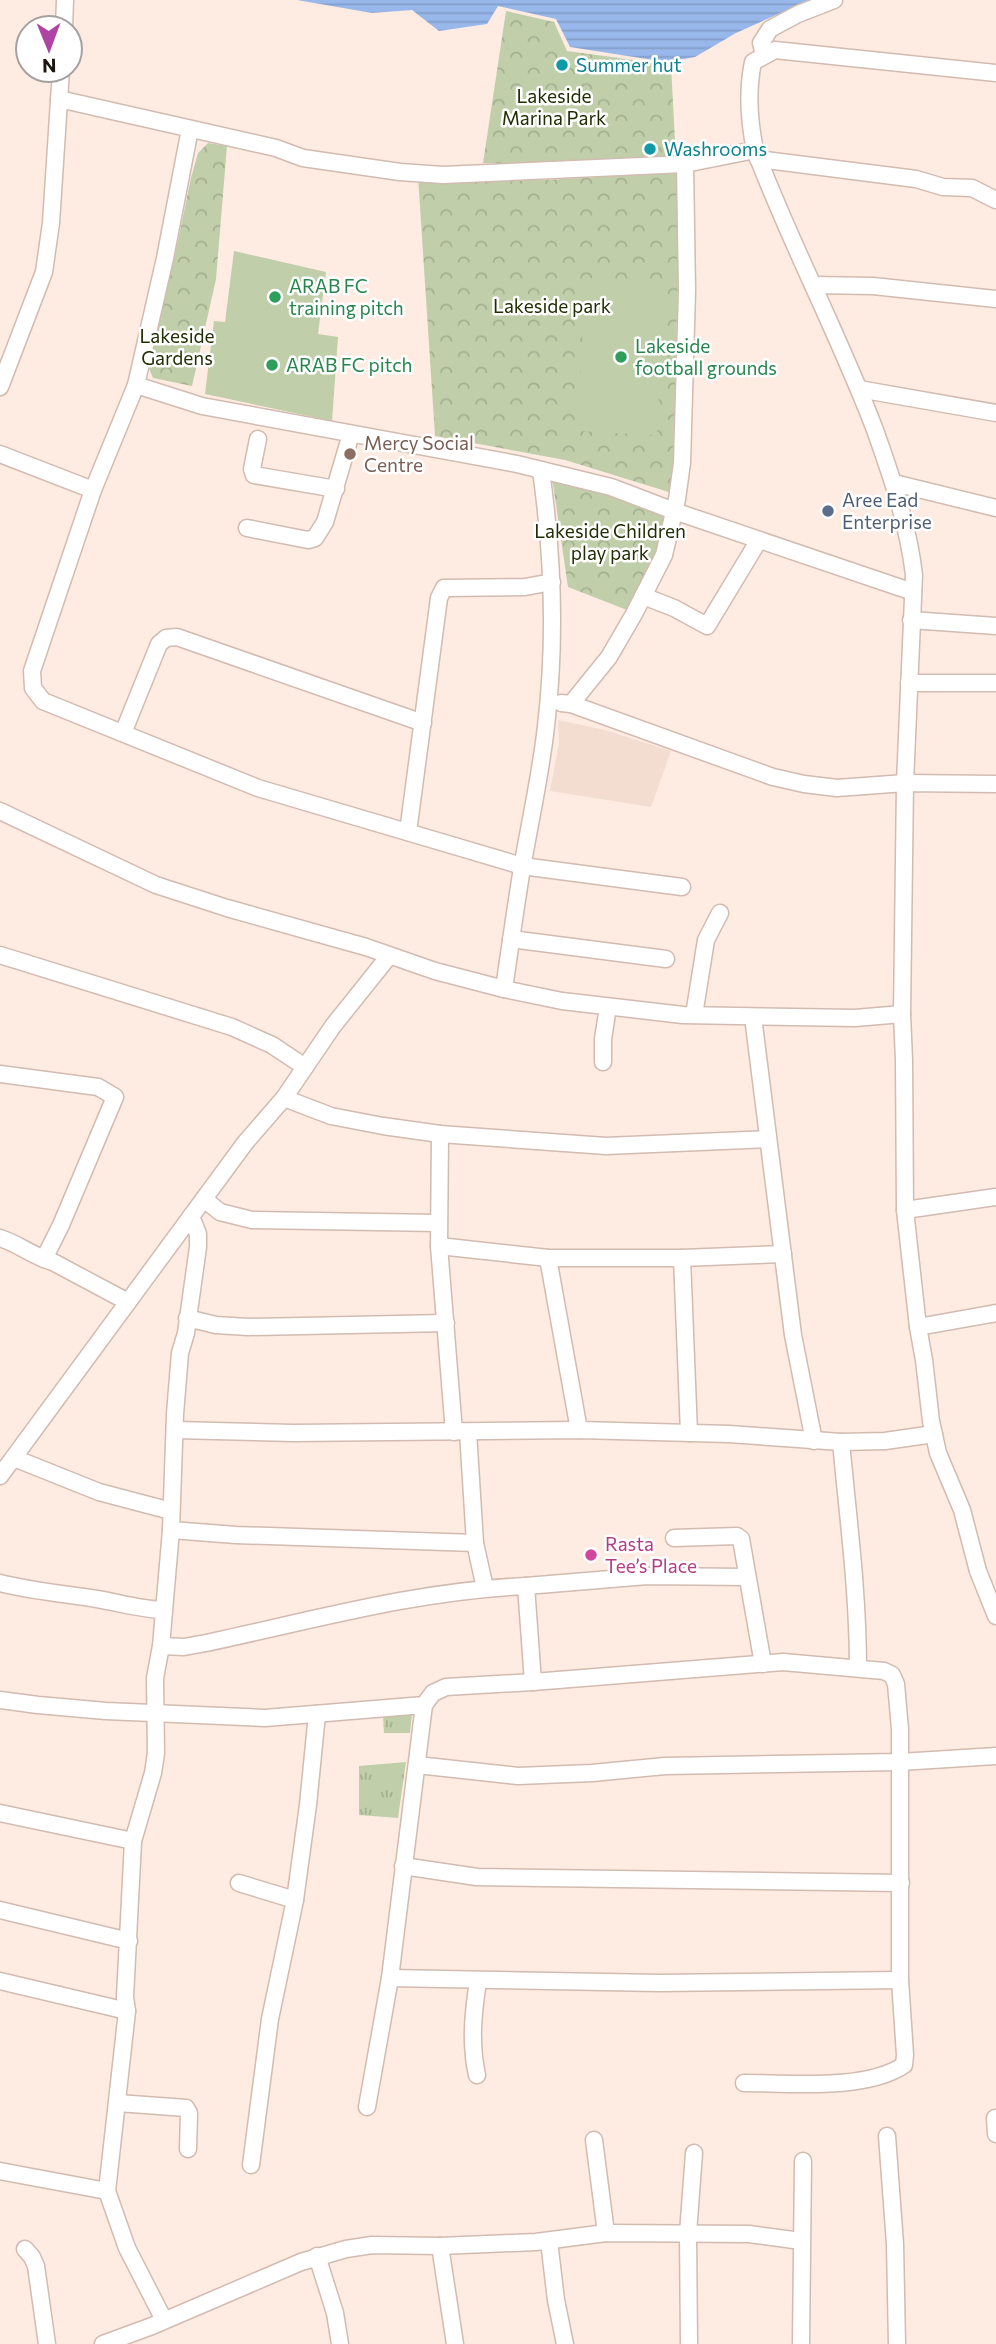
<svg xmlns="http://www.w3.org/2000/svg" width="996" height="2344" font-family="Commissioner,sans-serif">
<style>
.commercial{fill:#f3ddd0}
.grass{fill:url(#grass-tufts)}
.park{fill:url(#park-crowns)}
.pitch{fill:#c0ceaa}
.water{fill:url(#water-rules)}
.lines{fill:none;stroke-linecap:round;stroke-linejoin:round}
.minor-casing{stroke:#d2bbb0;stroke-width:19}
.minor{stroke:#fff;stroke-width:16}
.culture-dot{fill:#0f9aa8;stroke:#fff;stroke-width:2.5}
.leisure-dot{fill:#2e9e5b;stroke:#fff;stroke-width:2.5}
.education-dot{fill:#8d6e63;stroke:#fff;stroke-width:2.5}
.service-dot{fill:#5c6f8a;stroke:#fff;stroke-width:2.5}
.hotel-dot{fill:#d1479c;stroke:#fff;stroke-width:2.5}
.labels{text-anchor:middle;stroke-width:5;stroke-linejoin:round;paint-order:stroke}
.culture-label{font-size:19px;fill:#0d838f;stroke:#fff;text-anchor:start}
.park-label{font-size:19px;fill:#212e03;stroke:#fff}
.leisure-label{font-size:19px;fill:#27864d;stroke:#fff;text-anchor:start}
.education-label{font-size:19px;fill:#785e54;stroke:#fff;text-anchor:start}
.service-label{font-size:19px;fill:#4e5e75;stroke:#fff;text-anchor:start}
.hotel-label{font-size:19px;fill:#b23c85;stroke:#fff;text-anchor:start}
</style>
<defs>
<pattern id="grass-tufts" width="24" height="20" patternUnits="userSpaceOnUse" patternTransform="scale(1.75)"><rect width="24" height="20" fill="#c0ceaa"/><path d="M3 7l-1-3M5 7V3M7 7l1-3M15 17l-1-3M17 17v-4M19 17l1-3" fill="none" stroke="#a5b091"/></pattern>
<pattern id="park-crowns" width="20" height="18" patternUnits="userSpaceOnUse" patternTransform="scale(1.75)"><rect width="20" height="18" fill="#c0ceaa"/><path d="M2 6a3 3 0 1 1 6 0M12 15a3 3 0 1 1 6 0" fill="none" stroke="#a5b091"/></pattern>
<pattern id="water-rules" width="6" height="5" patternUnits="userSpaceOnUse" patternTransform="scale(1.75)"><rect width="6" height="5" fill="#98b8eb"/><path d="M0 2.5h6" fill="none" stroke="#839dc8"/></pattern>
</defs>
<rect width="100%" height="100%" fill="#feebe2"/>
<!-- commercial -->
<polygon class="commercial" points="558,720 605,730 671,751 651,807 550,791 559,743"/>
<!-- grass -->
<g class="grass">
<polygon points="410,1712 412,1714 410,1733 384,1733 383,1716"/>
<polygon points="406,1762 398,1818 359,1815 359,1766"/>
</g>
<!-- park -->
<g class="park">
<polygon points="506,11 554,22 567,51 671,65 676,160 572,165 483,163"/>
<polygon points="208,143 227,146 216,279 192,386 153,378 148,366 175,255 191,178 198,153"/>
<polygon points="654,174 681,174 672,493 565,460 435,436 418,176 544,180"/>
<polygon points="541,471 611,487 664,517 655,558 627,610 568,587 553,484"/>
</g>
<!-- pitch -->
<g class="pitch">
<polygon points="234,251 326,272 318,334 338,337 332,421 205,394 214,321 225,322"/>
<polygon points="585,278 664,282 657,435 578,431"/>
</g>
<!-- water -->
<polygon class="water" points="297,0 818,0 794,7 736,33 695,57 666,62 570,47 556,19 498,6 487,24 439,31 412,10 372,13"/>
<g class="lines">
<!-- minor casing -->
<g class="minor-casing">
<g id="minor">
<polyline points="64,28 65,0"/>
<polyline points="764,55 761,43 770,29 798,14 834,0"/>
<path d="M 996,73 L 775,50 L 753,62 C 747,91 749,121 755,150 C 791,245 839,335 875,430 C 892,478 908,524 914,575 L 905,783 L 902,1014 L 904,1060 L 905,1210 L 918,1327 L 924,1360 L 931,1421 L 938,1453 L 962,1510 L 978,1571 L 996,1616"/>
<polyline points="59,99 276,148 303,158 400,172 443,175 685,164 755,150"/>
<polyline points="190,129 165,258 136,385 93,490 32,671 33,688 43,701 258,788 522,866 682,887"/>
<polyline points="758,159 916,179 943,187 972,188 996,200"/>
<polyline points="813,285 873,286 996,299"/>
<polyline points="136,385 202,406 517,464 611,487 674,511 913,592"/>
<polyline points="0,387 44,272 51,223 61,70"/>
<polyline points="859,389 996,413"/>
<polyline points="258,439 252,469 254,475 336,489"/>
<polyline points="0,454 93,490"/>
<polyline points="894,483 996,508"/>
<polyline points="247,528 308,540 315,538 325,522 351,434"/>
<polyline points="643,596 674,608 707,626 759,540"/>
<polyline points="911,620 996,626"/>
<polyline points="909,683 996,683"/>
<polyline points="561,703 571,704 773,777 804,784 837,788 905,783 996,784"/>
<polyline points="571,704 609,657 634,614 664,555 677,499 682,463 687,291 685,164"/>
<polyline points="123,733 159,644 166,638 177,637 423,723"/>
<polyline points="0,811 156,885 227,908 366,947 435,971 504,989 562,1001 683,1015 855,1018 902,1014"/>
<polyline points="408,832 439,598 444,588 525,587 552,582"/>
<polyline points="511,939 666,959"/>
<polyline points="0,955 232,1027 272,1045 305,1067"/>
<path d="M 504,989 C 510,947 516,904 523,862 C 531,817 541,772 546,726 C 556,641 553,555 541,471"/>
<polyline points="694,1015 706,940 720,913"/>
<polyline points="753,1017 793,1335 814,1441"/>
<polyline points="603,1062 603,1039 608,1007"/>
<polyline points="0,1074 98,1087 115,1097 61,1225 44,1259"/>
<polyline points="284,1098 331,1116 383,1126 440,1134 606,1146 768,1139"/>
<polyline points="440,1134 439,1246 454,1432"/>
<polyline points="204,1199 220,1212 252,1220 438,1223"/>
<polyline points="905,1210 996,1197"/>
<path d="M 0,1238 C 19,1244 34,1257 53,1262 L 128,1302"/>
<polyline points="439,1246 548,1258 682,1258 783,1254"/>
<polyline points="548,1258 579,1430"/>
<polyline points="682,1258 689,1433"/>
<polyline points="187,1318 216,1325 248,1327 446,1323"/>
<polyline points="918,1327 996,1313"/>
<polyline points="175,1430 293,1433 579,1430 729,1434 841,1442 885,1441 934,1434"/>
<polyline points="468,1432 475,1543 485,1588"/>
<path d="M 841,1442 C 848,1518 858,1592 858,1668"/>
<polyline points="14,1458 99,1492 171,1511"/>
<polyline points="0,1476 245,1143 284,1098 333,1026 389,956"/>
<polyline points="171,1530 236,1535 475,1543"/>
<polyline points="674,1538 737,1536 741,1539 763,1664"/>
<path d="M 0,1583 C 32,1591 65,1594 97,1599 C 120,1603 140,1609 162,1610"/>
<polyline points="526,1586 647,1576 747,1577"/>
<path d="M 161,1646 L 184,1647 L 206,1643 C 314,1620 415,1591 526,1586 L 533,1682"/>
<path d="M 0,1700 L 38,1705 L 106,1711 L 265,1718 L 424,1705 L 433,1693 L 446,1687 L 533,1682 L 783,1662 L 884,1671 L 892,1675 L 896,1684 L 900,1729 L 900,1980 L 905,2055 L 904,2065 C 866,2091 789,2083 744,2083"/>
<polyline points="417,1765 518,1776 592,1773 665,1766 900,1762 996,1756"/>
<polyline points="0,1813 133,1841"/>
<polyline points="403,1866 477,1877 901,1883"/>
<polyline points="239,1883 295,1900"/>
<polyline points="0,1910 129,1941"/>
<polyline points="390,1978 659,1983 900,1980"/>
<polyline points="0,1981 127,2011"/>
<path d="M 477,2075 C 470,2043 473,2014 478,1981"/>
<polyline points="118,2103 186,2108 189,2113 188,2149"/>
<polyline points="367,2107 390,1978 424,1705"/>
<polyline points="995,2118 996,2134"/>
<polyline points="887,2136 895,2244 897,2344"/>
<polyline points="594,2140 606,2233"/>
<polyline points="251,2165 270,2019 295,1900 308,1805 317,1714"/>
<polyline points="0,2171 107,2191"/>
<polyline points="549,2241 556,2300 565,2344"/>
<polyline points="440,2246 455,2344"/>
<polyline points="25,2249 32,2257 36,2266 47,2344"/>
<polyline points="317,2256 335,2313 340,2344"/>
<polyline points="164,2320 127,2248 107,2191 127,2011 125,1997 133,1841 153,1773 156,1753 155,1678 161,1646 171,1530 175,1414 180,1353 186,1333 198,1247 198,1234 191,1216"/>
<polyline points="103,2344 152,2326 301,2262 346,2249 372,2245 440,2246 536,2242 606,2233 749,2234 801,2241"/>
<polyline points="689,2344 688,2233 694,2153"/>
<polyline points="801,2344 803,2161"/>
</g>
</g>
<!-- minor -->
<use href="#minor" class="minor"/>
</g>
<!-- markers -->
<g class="culture-dot">
<circle cx="562" cy="65" r="7"/>
<circle cx="650" cy="149" r="7"/>
</g>
<g class="leisure-dot">
<circle cx="275" cy="297" r="7"/>
<circle cx="621" cy="357" r="7"/>
<circle cx="272" cy="365" r="7"/>
</g>
<circle class="education-dot" cx="350" cy="454" r="7"/>
<circle class="service-dot" cx="828" cy="511" r="7"/>
<circle class="hotel-dot" cx="591" cy="1555" r="7"/>
<g class="labels">
<!-- culture labels -->
<g class="culture-label">
<text x="576" y="72">Summer hut</text>
<text x="664" y="156">Washrooms</text>
</g>
<!-- park labels -->
<g class="park-label">
<text x="554" y="103">Lakeside<tspan x="554" dy="22">Marina Park</tspan></text>
<text x="552" y="313">Lakeside park</text>
<text x="177" y="343">Lakeside<tspan x="177" dy="22">Gardens</tspan></text>
<text x="610" y="538">Lakeside Children<tspan x="610" dy="22">play park</tspan></text>
</g>
<!-- leisure labels -->
<g class="leisure-label">
<text x="289" y="293">ARAB FC<tspan x="289" dy="22">training pitch</tspan></text>
<text x="635" y="353">Lakeside<tspan x="635" dy="22">football grounds</tspan></text>
<text x="286" y="372">ARAB FC pitch</text>
</g>
<!-- education labels -->
<g class="education-label">
<text x="364" y="450">Mercy Social<tspan x="364" dy="22">Centre</tspan></text>
</g>
<!-- service labels -->
<g class="service-label">
<text x="842" y="507">Aree Ead<tspan x="842" dy="22">Enterprise</tspan></text>
</g>
<!-- hotel labels -->
<g class="hotel-label">
<text x="605" y="1551">Rasta<tspan x="605" dy="22">Tee’s Place</tspan></text>
</g>
</g>
<!-- north arrow -->
<g transform="translate(49 49) rotate(179)"><circle r="33" fill="#ffffff" stroke="#a5a1a0" stroke-width="2"/>
<path d="M0-5L12 26L0 18L-12 26Z" fill="#af44a5"/>
<text y="-10" font-size="19" font-weight="bold" text-anchor="middle" fill="#1d1511">N</text>
</g>
</svg>
